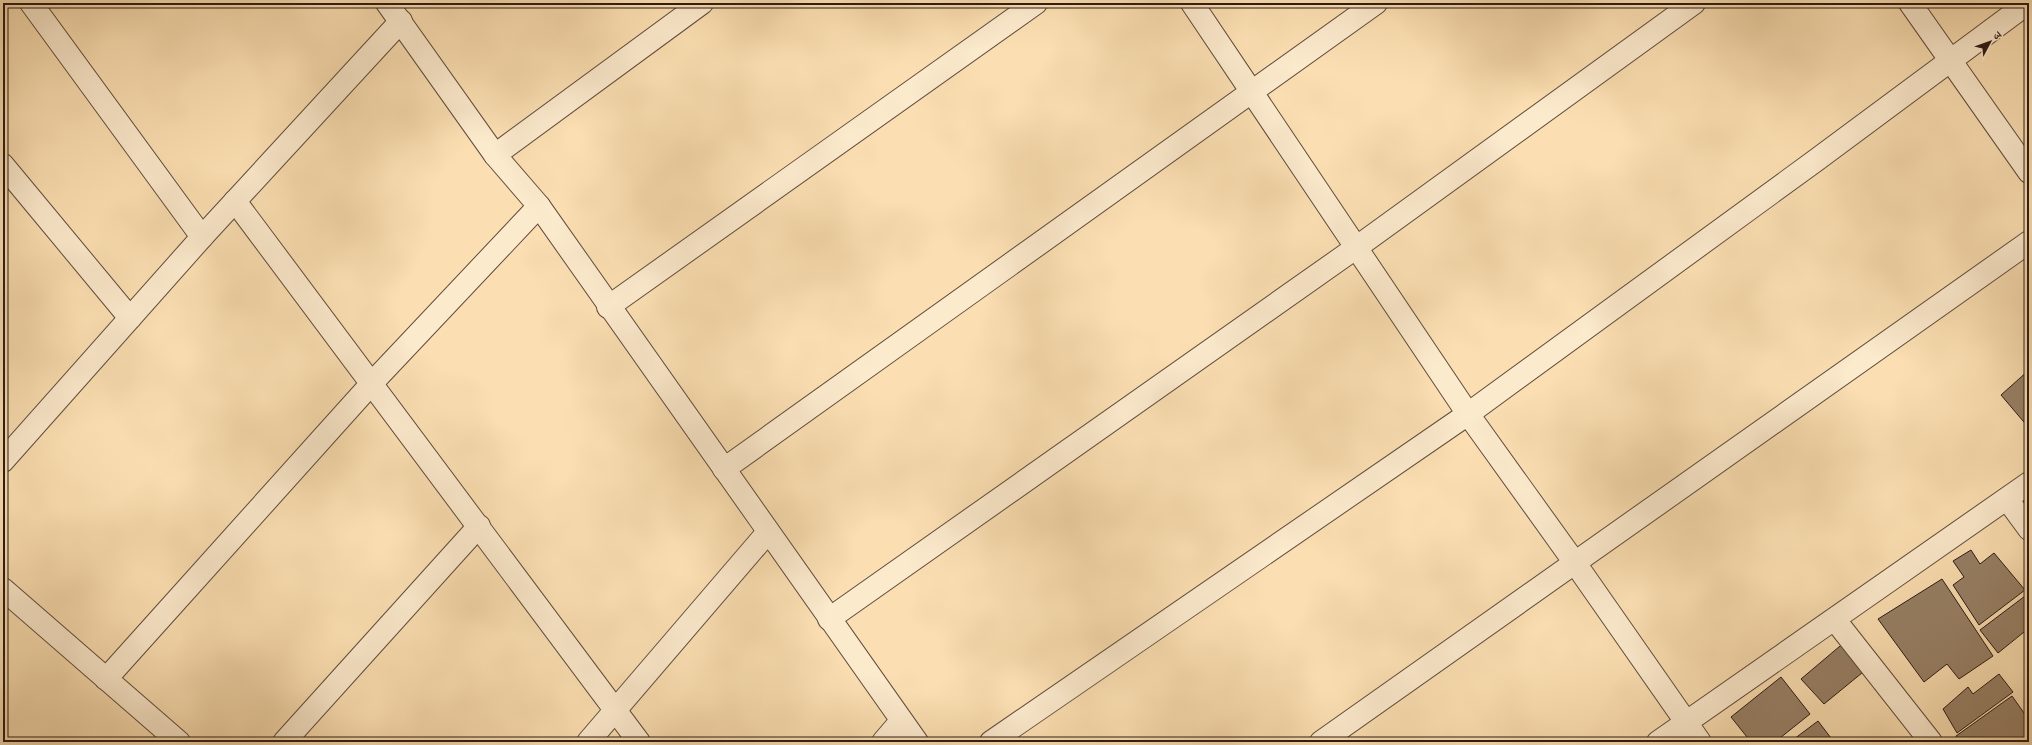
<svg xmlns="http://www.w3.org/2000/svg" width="2032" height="745" font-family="'IM FELL Great Primer','Noto Serif Devanagari',serif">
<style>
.building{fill:#988167;stroke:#2d1b15}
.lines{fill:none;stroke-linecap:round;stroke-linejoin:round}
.street-casing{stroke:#604c3c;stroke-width:24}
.street{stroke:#fceacd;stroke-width:22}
</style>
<rect width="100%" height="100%" fill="#fbdfb2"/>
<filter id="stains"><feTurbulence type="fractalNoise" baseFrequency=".005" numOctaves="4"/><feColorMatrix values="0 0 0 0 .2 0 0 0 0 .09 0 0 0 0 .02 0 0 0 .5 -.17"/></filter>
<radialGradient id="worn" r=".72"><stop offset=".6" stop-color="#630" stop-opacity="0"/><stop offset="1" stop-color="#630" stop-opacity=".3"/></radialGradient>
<!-- building -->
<g class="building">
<polygon points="2029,370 2029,428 2001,395"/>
<polygon points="1971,550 1980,564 1994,553 2025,590 1979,625 1953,585 1964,577 1953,561"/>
<polygon points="1942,579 1993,656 1959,679 1947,664 1924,682 1878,619"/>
<polygon points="2029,593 2029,628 1998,653 1980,630"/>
<polygon points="1846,641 1868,668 1824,704 1801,679"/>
<polygon points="1999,674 2013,692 1957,733 1943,709 1968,687 1973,694"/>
<polygon points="1781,677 1810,714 1775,742 1751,742 1731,717"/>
<polygon points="2012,696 2029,720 2029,741 1960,742 1956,736"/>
<polygon points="1818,721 1834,742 1790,742"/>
</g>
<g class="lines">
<!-- street casing -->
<g class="street-casing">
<g id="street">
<polyline points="31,3 202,237"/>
<polyline points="387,3 495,155 539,206 917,742"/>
<polyline points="1192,3 1468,414 1575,563 1700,742"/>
<polyline points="1910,3 2029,172"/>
<polyline points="495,155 702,3"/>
<polyline points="3,165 130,318"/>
<polyline points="235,201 639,742"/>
<polyline points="608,307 1036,3"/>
<polyline points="3,461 202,237 401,21"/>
<polyline points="724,469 1376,3"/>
<polyline points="2007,499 2029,529"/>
<polyline points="3,589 179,742"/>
<polyline points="829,619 1357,247 1694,3"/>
<polyline points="1835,620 1931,742"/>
<polyline points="106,679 372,383 539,206"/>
<polyline points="284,742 479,526"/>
<polyline points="588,742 768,532"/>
<polyline points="883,742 901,721"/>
<polyline points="991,742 1468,414 1815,161 2028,3"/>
<polyline points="1321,742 2029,242"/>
<polyline points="1658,742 2029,483"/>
</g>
</g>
<!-- street -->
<use href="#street" class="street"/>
</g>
<!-- margin -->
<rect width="2032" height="745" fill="none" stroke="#fbdfb2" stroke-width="16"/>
<rect x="4" y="4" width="2024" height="737" fill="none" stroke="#2d1b15" stroke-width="2"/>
<rect x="8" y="8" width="2016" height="729" fill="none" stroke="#2d1b15"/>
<!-- north arrow -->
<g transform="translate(1990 42) rotate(49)" stroke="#fceacd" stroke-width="3" paint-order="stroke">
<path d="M0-3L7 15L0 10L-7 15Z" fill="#2d1b15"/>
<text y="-6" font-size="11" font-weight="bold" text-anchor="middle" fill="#2d1b15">उ</text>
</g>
<rect width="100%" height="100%" filter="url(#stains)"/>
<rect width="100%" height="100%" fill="url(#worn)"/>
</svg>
